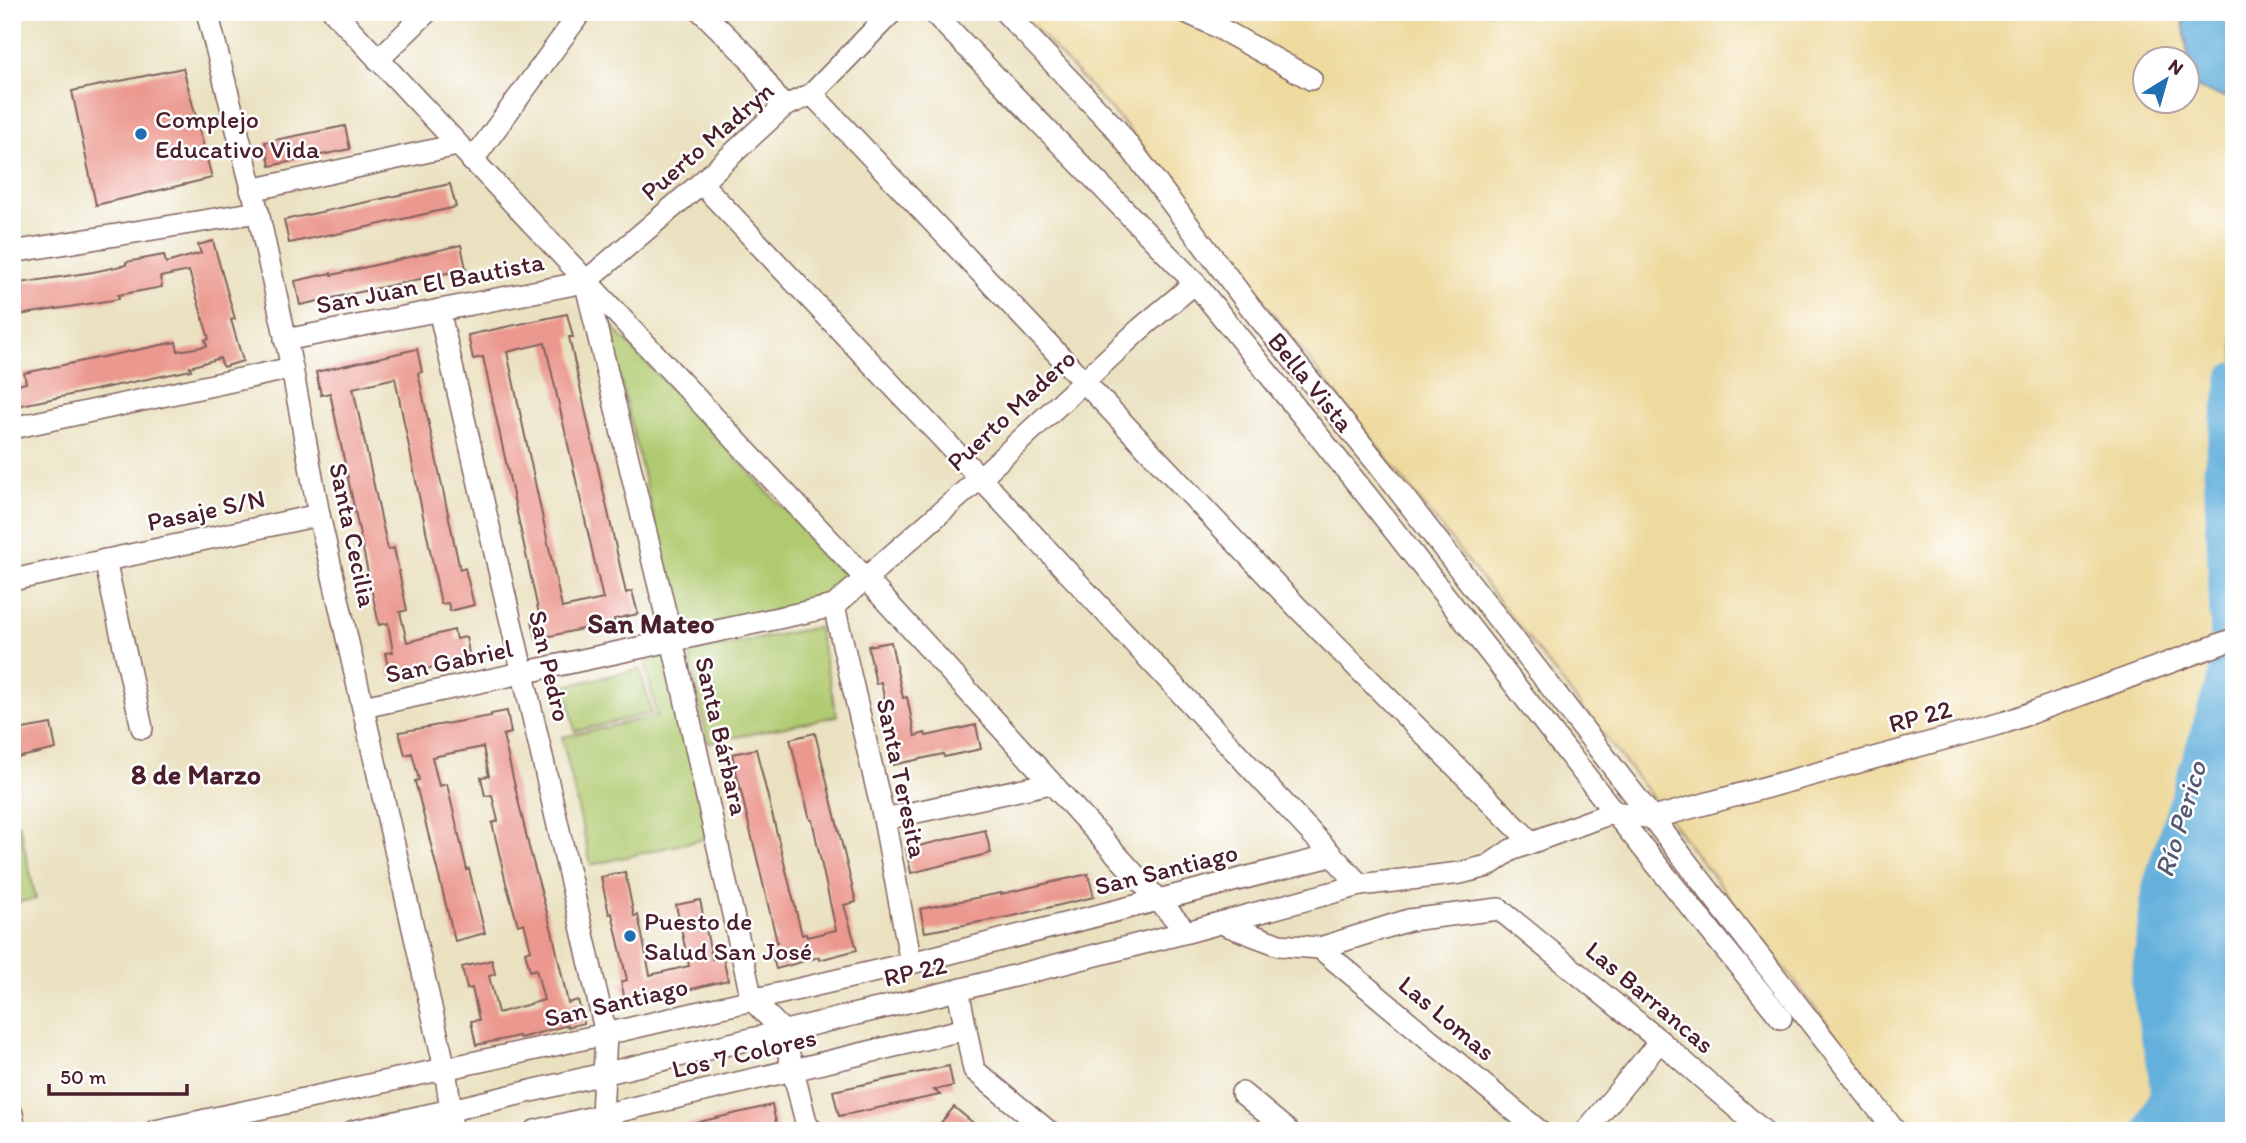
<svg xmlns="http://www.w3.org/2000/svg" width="2246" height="1143" font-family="Itim,sans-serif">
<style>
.green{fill:#b0ca70;stroke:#7d744e;stroke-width:2}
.sand{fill:#eeda9e;stroke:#9c7c64;stroke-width:2;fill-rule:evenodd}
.water{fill:#63b0dc;stroke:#566884;stroke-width:2}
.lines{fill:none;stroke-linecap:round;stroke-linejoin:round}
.river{stroke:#63b0dc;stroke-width:33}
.building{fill:#eb988e;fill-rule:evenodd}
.minor-casing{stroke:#82635f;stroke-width:24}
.minor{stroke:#fff;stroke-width:21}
.poi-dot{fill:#1f6fb2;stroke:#fff;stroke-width:2.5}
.labels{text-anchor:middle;stroke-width:5;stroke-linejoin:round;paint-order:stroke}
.poi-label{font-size:26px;fill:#4a1f2b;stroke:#fff;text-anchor:start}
.street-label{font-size:26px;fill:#4a1f2b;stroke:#fff}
.neighbourhood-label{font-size:28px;font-weight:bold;fill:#4a1f2b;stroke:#fff}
.water-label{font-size:28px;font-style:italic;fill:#545972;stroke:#fff}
</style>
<rect width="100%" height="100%" fill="#fff"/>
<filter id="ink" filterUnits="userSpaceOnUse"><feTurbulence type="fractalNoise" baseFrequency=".0143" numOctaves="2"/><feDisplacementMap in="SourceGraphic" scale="14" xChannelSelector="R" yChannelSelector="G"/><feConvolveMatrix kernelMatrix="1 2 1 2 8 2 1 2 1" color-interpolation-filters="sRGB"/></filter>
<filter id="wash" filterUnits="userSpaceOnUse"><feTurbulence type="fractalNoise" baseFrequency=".00686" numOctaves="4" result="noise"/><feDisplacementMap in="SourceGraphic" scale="28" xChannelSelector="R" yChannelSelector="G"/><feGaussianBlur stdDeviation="1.57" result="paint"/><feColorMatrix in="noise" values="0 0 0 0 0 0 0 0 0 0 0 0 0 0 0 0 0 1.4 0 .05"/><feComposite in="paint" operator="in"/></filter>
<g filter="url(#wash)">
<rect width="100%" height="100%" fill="#eae1c0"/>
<!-- green -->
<g class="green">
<polygon points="606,320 849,578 824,600 681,631"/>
<polygon points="818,627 837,716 708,743 689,653"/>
<polygon points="672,653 713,837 591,865 562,737 657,716 645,661"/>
<polygon points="640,669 652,713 575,731 565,686"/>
<polygon points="19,824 36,899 12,903 12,825"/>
</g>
<!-- sand -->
<path class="sand" d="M 1020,12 L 2234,12 L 2234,1131 L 1910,1131 L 1632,771 L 1126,126 ZM 2144,60 L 2186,60 L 2186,102 L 2144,102 Z"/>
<!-- water -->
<g class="water">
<polygon points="2182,12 2226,12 2228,50 2234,53 2234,100 2192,87"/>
<polygon points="2234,379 2234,1131 2150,1131 2168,1091 2147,983 2159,886 2228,665 2220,468"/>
</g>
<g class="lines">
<!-- river -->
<g class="river">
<polyline points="2226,12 2228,50 2234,57"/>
<polyline points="2150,1131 2168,1091 2147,983 2159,886 2228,665 2220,468 2234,379"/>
</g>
</g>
<g id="blocks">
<!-- building -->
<g class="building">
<polygon points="183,68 212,178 96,205 72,91"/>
<polygon points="345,126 350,149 270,166 265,142"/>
<polygon points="450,184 456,207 332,235 332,234 289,243 284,220"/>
<polygon points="213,241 235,319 231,320 243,361 223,367 220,358 190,367 191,370 12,407 12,386 26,383 24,373 176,342 178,351 207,346 205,340 209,339 189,271 160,277 162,287 118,295 119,299 12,316 12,293 22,291 20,283 93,272 126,265 126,262 164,255 166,263 201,253 198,245"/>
<polygon points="461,245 466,269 300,305 295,281 331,273 332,275"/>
<path d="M 567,314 L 573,337 L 569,337 L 626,593 L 632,591 L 638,614 L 614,619 L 614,622 L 536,639 L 531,616 L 539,614 L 483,357 L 473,359 L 468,335 ZM 545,343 L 603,599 L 562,608 L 507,352 Z"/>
<polygon points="417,349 422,372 418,373 460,570 465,568 474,605 450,611 448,603 441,604 395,378 353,388 388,550 394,548 398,567 407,610 400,612 407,642 454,630 456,639 466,637 470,659 390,677 385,653 393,652 388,623 379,625 330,393 321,395 316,372"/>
<polygon points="891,642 903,698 907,697 915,736 925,733 926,736 976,725 981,749 944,757 943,754 893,765 888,742 893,740 881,682 876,684 868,646"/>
<polygon points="507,711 511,733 503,735 529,847 553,935 568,1003 578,1000 584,1023 568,1027 568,1025 520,1038 519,1036 476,1045 471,1021 479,1020 472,988 467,989 462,967 492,960 495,974 489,976 498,1013 544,1000 536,969 530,971 525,952 531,950 524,923 518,925 506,883 492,823 498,821 492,795 485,796 481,777 489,776 483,747 432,757 439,786 447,784 467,870 469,869 485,933 455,941 415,781 419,780 412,753 405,755 399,732 491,716 491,714"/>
<polygon points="51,724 56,749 12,759 12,731"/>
<polygon points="815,733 856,902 844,905 857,950 819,960 819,957 776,969 769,944 777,942 732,754 756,749 802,935 806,934 807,937 836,930 812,820 810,820 790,739"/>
<polygon points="985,830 991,853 911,873 906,849"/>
<polygon points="625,872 634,916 638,915 650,975 689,966 676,905 700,900 712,959 723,957 728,980 626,1005 621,982 627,980 612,913 609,914 601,877"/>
<polygon points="1088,874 1094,897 1013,916 925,932 920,909 1001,893 1001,894"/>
<polygon points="949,1066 953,1086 934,1090 940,1095 839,1116 833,1091"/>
<polygon points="772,1105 778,1131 687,1131 686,1125"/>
<polygon points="954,1107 983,1131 934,1131"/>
</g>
</g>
</g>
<g filter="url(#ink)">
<use href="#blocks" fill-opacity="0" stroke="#82635f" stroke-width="2"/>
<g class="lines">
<!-- minor casing -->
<g class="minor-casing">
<g id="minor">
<polyline points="207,12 258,212 292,368 319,515 445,1069 451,1110 451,1131"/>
<polyline points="334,12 866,579 1187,932"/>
<polyline points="702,12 748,57 783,107"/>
<polyline points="933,12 1195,283 1368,497 1614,812 1781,1018"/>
<polyline points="1005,12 1116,129 1251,308 1385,473 1895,1131"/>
<polyline points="1186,12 1212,24 1311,79"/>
<polyline points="378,60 427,12"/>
<polyline points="812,94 1298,608 1531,842"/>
<polyline points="472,161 581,12"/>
<polyline points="701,183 980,478 1360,885"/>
<polyline points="251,190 457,145"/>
<polyline points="12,252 258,212"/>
<polyline points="586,285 672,640 752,1000 783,1031 807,1126 814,1131"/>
<polyline points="439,310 606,1034 602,1115 607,1131"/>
<polyline points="285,340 585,282 701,183 783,107 812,94 892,12"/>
<polyline points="12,428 292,368"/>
<polyline points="105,560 142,728"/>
<polyline points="12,580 319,515"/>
<polyline points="834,606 884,819 911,963"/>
<polyline points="363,707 834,606 980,478 1140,329 1195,283"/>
<polyline points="884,819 1051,783"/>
<polyline points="1226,925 1279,945 1320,948 1409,920 1499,909 1660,1041 1763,1131"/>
<polyline points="1320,948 1539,1131"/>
<polyline points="958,990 974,1070 1048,1131"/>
<polyline points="1242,1093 1288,1131"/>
<polyline points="12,1114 15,1131"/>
<polyline points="155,1131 606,1034 911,963 1331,856"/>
<polyline points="354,1131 451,1110 958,990 1187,932 1360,885 1460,873 1488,866 1511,850 1614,812 1653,818 2006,722 2234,639"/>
<polyline points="535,1131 966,1029"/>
<polyline points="1586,1131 1660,1041"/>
</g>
</g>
<!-- minor -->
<use href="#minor" class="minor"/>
</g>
</g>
<!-- markers -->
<g class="poi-dot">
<circle cx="141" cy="134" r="7"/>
<circle cx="630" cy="936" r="7"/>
</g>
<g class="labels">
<!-- poi labels -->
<g class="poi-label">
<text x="155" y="128">Complejo<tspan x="155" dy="30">Educativo Vida</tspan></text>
<text x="644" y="930">Puesto de<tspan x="644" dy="30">Salud San José</tspan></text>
</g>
<!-- street labels -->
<g class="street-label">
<text transform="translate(707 141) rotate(-41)" y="9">Puerto Madryn</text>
<text transform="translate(430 283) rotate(-11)" y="9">San Juan El Bautista</text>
<text transform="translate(1311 382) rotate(51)" y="9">Bella Vista</text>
<text transform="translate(1011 410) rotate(-43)" y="9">Puerto Madero</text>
<text transform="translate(206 510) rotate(-12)" y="9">Pasaje S/N</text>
<text transform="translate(353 535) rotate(78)" y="9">Santa Cecilia</text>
<text transform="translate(449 661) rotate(-12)" y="9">San Gabriel</text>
<text transform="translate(550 666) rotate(77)" y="9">San Pedro</text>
<text transform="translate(1920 716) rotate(-15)" y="9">RP 22</text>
<text transform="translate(722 736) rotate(77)" y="9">Santa Bárbara</text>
<text transform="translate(902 778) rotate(78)" y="9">Santa Teresita</text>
<text transform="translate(1166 869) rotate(-14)" y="9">San Santiago</text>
<text transform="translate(915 971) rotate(-13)" y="9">RP 22</text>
<text transform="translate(1650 997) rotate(40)" y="9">Las Barrancas</text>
<text transform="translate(616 1002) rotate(-13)" y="9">San Santiago</text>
<text transform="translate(1447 1018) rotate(40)" y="9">Las Lomas</text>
<text transform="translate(744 1053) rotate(-13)" y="9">Los 7 Colores</text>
</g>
<!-- neighbourhood labels -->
<g class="neighbourhood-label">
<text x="651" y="633">San Mateo</text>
<text x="196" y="784">8 de Marzo</text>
</g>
<!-- water labels -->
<g class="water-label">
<text transform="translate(2180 819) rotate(-73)" y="10">Río Perico</text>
</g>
</g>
<!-- margin -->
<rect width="2246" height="1143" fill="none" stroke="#fff" stroke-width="42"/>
<!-- north arrow -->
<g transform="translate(2166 80) rotate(37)"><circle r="33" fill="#ffffff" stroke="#b7a5aa" stroke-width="2"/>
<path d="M0-5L12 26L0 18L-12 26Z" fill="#1f6fb2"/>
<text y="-10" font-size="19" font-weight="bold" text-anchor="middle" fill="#4a1f2b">N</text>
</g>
<!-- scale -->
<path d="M49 1084v10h138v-10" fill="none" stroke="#4a1f2b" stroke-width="3.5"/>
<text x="60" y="1084" font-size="21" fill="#4a1f2b" stroke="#ffffff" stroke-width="5" paint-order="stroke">50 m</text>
</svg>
